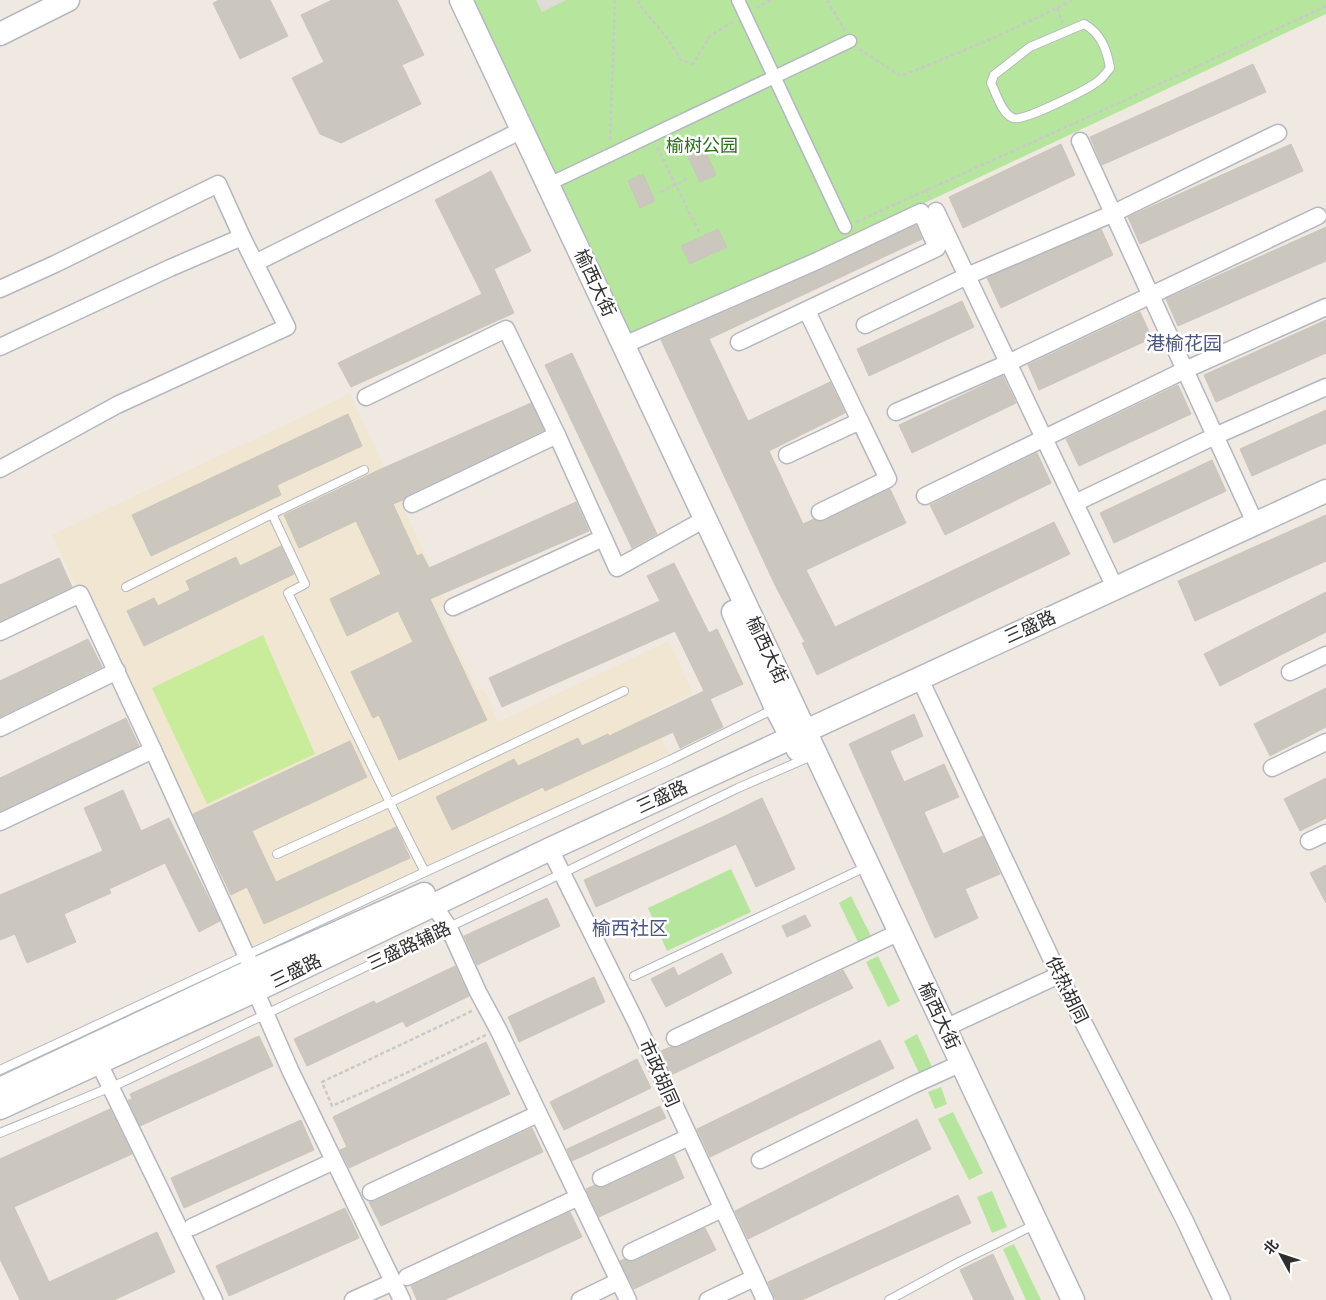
<svg xmlns="http://www.w3.org/2000/svg" width="1326" height="1300" font-family="Raleway,'Noto Sans SC',sans-serif">
<style>
.education{fill:#f0e6d1}
.green{fill:#b6e59e}
.pitch{fill:#c9ec9a}
.plaza{fill:#dfdcd8}
.building{fill:#cbc7bf;stroke:#cbc5ba}
.lines{fill:none;stroke-linecap:round;stroke-linejoin:round}
.service-casing{stroke:#b4b7c1;stroke-width:10}
.pedestrian-casing{stroke:#b4b7c1;stroke-width:15}
.minor-casing{stroke:#b4b7c1;stroke-width:19}
.secondary-casing{stroke:#b4b7c1;stroke-width:25}
.path{stroke:#c9c9c9;stroke-width:2.5;stroke-dasharray:4 2.5;stroke-linecap:butt}
.service{stroke:#fff;stroke-width:8}
.pedestrian{stroke:#fff;stroke-width:12}
.minor{stroke:#fff;stroke-width:16}
.secondary{stroke:#fff;stroke-width:22}
.labels{text-anchor:middle;stroke-width:5;stroke-linejoin:round;paint-order:stroke}
.park-label{font-size:18px;fill:#2c6e1b;stroke:#fff}
.street-label{font-size:18px;fill:#2e2e2e;stroke:#fff}
.neighbourhood-label{font-size:19px;fill:#4d5680;stroke:#fff}
</style>
<rect width="100%" height="100%" fill="#efe9e1"/>
<!-- education -->
<polygon class="education" points="350,394 448,603 438,608 477,691 483,689 498,722 669,641 693,694 650,714 669,754 249,953 52,535"/>
<!-- green -->
<g class="green">
<polygon points="471,0 1326,0 1326,14 931,200 629,338"/>
<polygon points="731,869 751,912 667,951 648,908"/>
<polygon points="851,896 873,940 860,946 839,903"/>
<polygon points="878,956 900,1001 888,1007 866,962"/>
<polygon points="917,1034 933,1069 920,1075 904,1041"/>
<polygon points="941,1087 947,1104 935,1109 928,1092"/>
<polygon points="953,1112 983,1173 969,1180 938,1119"/>
<polygon points="992,1191 1007,1227 992,1233 977,1197"/>
<polygon points="1014,1244 1041,1300 1026,1300 1003,1249"/>
</g>
<!-- pitch -->
<polygon class="pitch" points="263,635 315,754 207,804 152,688"/>
<!-- plaza -->
<polygon class="plaza" points="536,0 566,0 542,12"/>
<!-- building -->
<g class="building">
<polygon points="219,0 270,0 288,36 240,59 213,3"/>
<polygon points="332,0 397,0 424,55 402,65 421,104 341,143 320,134 292,78 324,62 301,15"/>
<polygon points="1253,64 1266,92 1102,165 1090,137"/>
<polygon points="1061,144 1075,175 963,228 949,197"/>
<polygon points="1291,144 1303,171 1140,244 1128,217"/>
<polygon points="703,146 716,175 700,182 686,153"/>
<polygon points="491,171 531,251 494,269 514,313 351,387 338,363 482,294 435,200"/>
<polygon points="643,174 655,201 640,208 628,181"/>
<polygon points="916,225 922,239 709,339 748,421 830,382 845,413 769,451 803,524 814,519 819,522 824,521 890,489 906,523 806,570 835,627 1054,522 1070,554 817,675 802,643 805,642 775,585 661,340 821,270"/>
<polygon points="1326,227 1326,261 1178,326 1166,299"/>
<polygon points="718,229 727,247 690,264 681,246"/>
<polygon points="1101,229 1113,255 1001,308 987,278"/>
<polygon points="962,301 974,327 869,376 857,349"/>
<polygon points="1140,312 1152,338 1039,390 1028,365"/>
<polygon points="1326,320 1326,353 1216,402 1204,375"/>
<polygon points="572,353 657,534 632,548 545,365"/>
<polygon points="1003,376 1016,403 912,453 899,425"/>
<polygon points="1178,385 1191,414 1079,466 1066,439"/>
<polygon points="531,403 544,430 408,495 403,500 393,504 417,556 422,554 429,568 576,502 589,531 430,599 487,720 399,760 379,715 373,718 351,672 413,642 398,611 347,636 330,599 381,574 356,521 299,548 284,515 381,469"/>
<polygon points="1326,410 1326,443 1252,476 1240,449"/>
<polygon points="348,414 362,446 277,485 281,495 151,556 132,515"/>
<polygon points="1037,453 1051,483 945,535 930,505"/>
<polygon points="1212,460 1226,491 1114,543 1100,513"/>
<polygon points="1326,515 1326,561 1195,621 1178,581"/>
<polygon points="281,546 294,574 144,646 127,611 154,598 158,606 190,590 186,581 236,557 240,566"/>
<polygon points="59,558 72,587 0,621 0,585"/>
<polygon points="674,563 709,633 717,629 743,684 710,699 723,727 680,748 673,732 545,791 543,787 452,830 436,797 514,759 518,766 578,738 582,746 608,734 609,736 704,691 675,631 502,707 489,678 660,601 647,576"/>
<polygon points="1326,592 1326,632 1220,686 1204,654"/>
<polygon points="88,639 102,667 0,717 0,681"/>
<polygon points="1326,688 1326,727 1270,756 1254,724"/>
<polygon points="914,714 923,736 890,751 904,782 944,764 959,797 924,812 943,854 983,836 1000,874 965,889 978,918 935,938 849,744"/>
<polygon points="126,718 139,746 0,811 0,778"/>
<polygon points="350,741 367,777 252,831 276,882 396,827 410,858 264,924 247,887 231,895 193,814"/>
<polygon points="1326,778 1326,818 1300,831 1284,799"/>
<polygon points="123,790 141,831 169,818 220,921 199,932 165,863 109,889 111,893 64,914 76,942 27,963 15,934 0,940 0,895 103,851 84,808"/>
<polygon points="762,798 795,869 756,887 736,844 596,907 584,880 723,817"/>
<polygon points="1326,865 1326,903 1310,873"/>
<polygon points="547,898 560,926 477,965 464,936"/>
<polygon points="805,915 811,926 787,937 782,926"/>
<polygon points="722,953 732,973 666,1007 651,979 674,967 678,976"/>
<polygon points="455,966 469,996 406,1027 403,1021 307,1066 294,1039 374,1001 376,1004"/>
<polygon points="843,970 853,988 671,1075 661,1051 670,1047 679,1047"/>
<polygon points="594,977 605,1002 519,1042 508,1017"/>
<polygon points="259,1036 273,1066 140,1126 128,1100 132,1099 130,1094"/>
<polygon points="880,1040 894,1068 710,1157 697,1129"/>
<polygon points="486,1042 510,1094 349,1168 340,1150 347,1147 333,1117"/>
<polygon points="637,1059 651,1088 564,1130 550,1102"/>
<polygon points="660,1106 666,1118 572,1161 567,1149"/>
<polygon points="110,1109 132,1154 14,1207 49,1282 157,1232 175,1272 114,1300 20,1300 0,1259 0,1159"/>
<polygon points="917,1119 931,1149 748,1239 735,1211"/>
<polygon points="301,1120 314,1150 184,1208 171,1178"/>
<polygon points="532,1128 543,1152 381,1226 369,1202 375,1201"/>
<polygon points="674,1155 684,1178 599,1217 586,1189 595,1185 600,1188 605,1187"/>
<polygon points="958,1195 971,1223 802,1300 776,1300 768,1282"/>
<polygon points="345,1208 359,1238 229,1296 216,1266"/>
<polygon points="570,1212 582,1237 444,1300 417,1300 411,1286"/>
<polygon points="705,1228 716,1250 634,1289 620,1261 624,1259 630,1262 635,1261"/>
<polygon points="993,1254 1014,1300 974,1300 960,1270"/>
</g>
<g class="lines">
<!-- service casing -->
<g class="service-casing">
<g id="service">
<path d="M 1084,24 C 1101,33 1107,50 1110,68 C 1106,73 1102,79 1097,82 C 1086,90 1023,122 1013,118 C 1002,114 996,93 991,83 L 994,75 L 1030,47 Z"/>
<polyline points="272,514 364,470"/>
<path d="M 126,587 L 272,514 L 305,584 L 288,593 C 334,686 377,780 425,872"/>
<polyline points="277,854 389,803 624,691"/>
<polyline points="634,976 868,866"/>
<polyline points="0,1070 425,872 670,760 774,709"/>
<polyline points="0,1133 123,1082 563,873 738,788 814,755"/>
<polyline points="889,1300 959,1262 1030,1227"/>
</g>
</g>
<!-- pedestrian casing -->
<g class="pedestrian-casing">
<g id="pedestrian">
<polyline points="738,0 845,227"/>
<polyline points="549,184 850,41"/>
</g>
</g>
<!-- minor casing -->
<g class="minor-casing">
<g id="minor">
<polyline points="1080,141 1251,514"/>
<polyline points="936,211 1110,577"/>
<polyline points="255,263 522,130"/>
<polyline points="0,289 55,264 218,184 242,237 287,327 117,405 0,469"/>
<polyline points="865,325 967,276 1114,213 1278,133"/>
<polyline points="624,345 817,261 921,212 937,248 739,342"/>
<polyline points="0,347 170,268 242,237"/>
<polyline points="366,397 506,329 557,435 617,568 705,519"/>
<polyline points="896,412 1008,363 1318,216"/>
<polyline points="787,455 860,421 807,311"/>
<polyline points="925,496 1185,370 1326,307"/>
<polyline points="1075,503 1215,436 1326,387"/>
<polyline points="412,504 557,435"/>
<polyline points="820,512 888,479 860,421"/>
<polyline points="453,607 603,538"/>
<polyline points="0,632 80,594 153,750 257,979"/>
<polyline points="1290,672 1326,655"/>
<polyline points="919,677 1059,975 1185,1221 1222,1300"/>
<polyline points="0,728 117,671"/>
<polyline points="1272,768 1326,742"/>
<polyline points="0,822 153,750"/>
<polyline points="1309,841 1326,833"/>
<polyline points="550,849 636,1022 765,1300"/>
<polyline points="433,904 449,928 478,992 498,1029 628,1300"/>
<polyline points="255,990 291,1072 402,1300"/>
<polyline points="945,1028 1059,975"/>
<polyline points="675,1038 889,937"/>
<polyline points="94,1053 214,1300"/>
<polyline points="760,1160 913,1085 953,1067"/>
<polyline points="601,1178 689,1137"/>
<polyline points="371,1192 538,1114"/>
<polyline points="192,1227 334,1161"/>
<polyline points="631,1252 722,1209"/>
<polyline points="407,1277 579,1197"/>
<polyline points="353,1300 393,1282"/>
<polyline points="580,1300 619,1281"/>
<polyline points="708,1300 754,1278"/>
</g>
</g>
<!-- secondary casing -->
<g class="secondary-casing">
<g id="secondary">
<polyline points="461,0 1073,1300"/>
<polyline points="0,34 68,0"/>
<polyline points="733,612 776,708 798,750"/>
<polyline points="0,1089 253,970 424,894"/>
<polyline points="0,1108 261,988 550,849 1326,491"/>
</g>
</g>
<!-- path -->
<g class="path">
<polyline points="638,0 639,4 667,38 681,60 693,64 710,36 734,21"/>
<polyline points="827,0 845,31"/>
<polyline points="756,8 771,0"/>
<polyline points="1057,8 1063,23"/>
<path d="M 859,49 L 901,76 C 959,53 1017,29 1072,0"/>
<polyline points="610,140 615,0"/>
<polyline points="657,147 699,232"/>
<polyline points="926,189 930,198"/>
<polyline points="660,192 689,178"/>
<polyline points="856,222 1119,103 1326,6"/>
<polyline points="472,1011 322,1082 332,1106 402,1075 486,1035"/>
</g>
<!-- service -->
<use href="#service" class="service"/>
<!-- pedestrian -->
<use href="#pedestrian" class="pedestrian"/>
<!-- minor -->
<use href="#minor" class="minor"/>
<!-- secondary -->
<use href="#secondary" class="secondary"/>
</g>
<g class="labels">
<!-- park labels -->
<g class="park-label">
<text x="702" y="152">榆树公园</text>
</g>
<!-- street labels -->
<g class="street-label">
<text transform="translate(595 283) rotate(65)" y="6">榆西大街</text>
<text transform="translate(1030 627) rotate(-24)" y="6">三盛路</text>
<text transform="translate(767 650) rotate(65)" y="6">榆西大街</text>
<text transform="translate(662 797) rotate(-25)" y="6">三盛路</text>
<text transform="translate(409 946) rotate(-25)" y="6">三盛路辅路</text>
<text transform="translate(296 971) rotate(-26)" y="6">三盛路</text>
<text transform="translate(1067 990) rotate(64)" y="6">供热胡同</text>
<text transform="translate(939 1016) rotate(65)" y="6">榆西大街</text>
<text transform="translate(659 1073) rotate(66)" y="6">市政胡同</text>
</g>
<!-- neighbourhood labels -->
<g class="neighbourhood-label">
<text x="1184" y="350">港榆花园</text>
<text x="630" y="935">榆西社区</text>
</g>
</g>
<!-- north arrow -->
<g transform="translate(1281 1255) rotate(310)" stroke="#ffffff" stroke-width="4" paint-order="stroke">
<path d="M0-4L9 19L0 12L-9 19Z" fill="#2e2e2e"/>
<text y="-8" font-size="14" font-weight="bold" text-anchor="middle" fill="#2e2e2e">北</text>
</g>
</svg>
